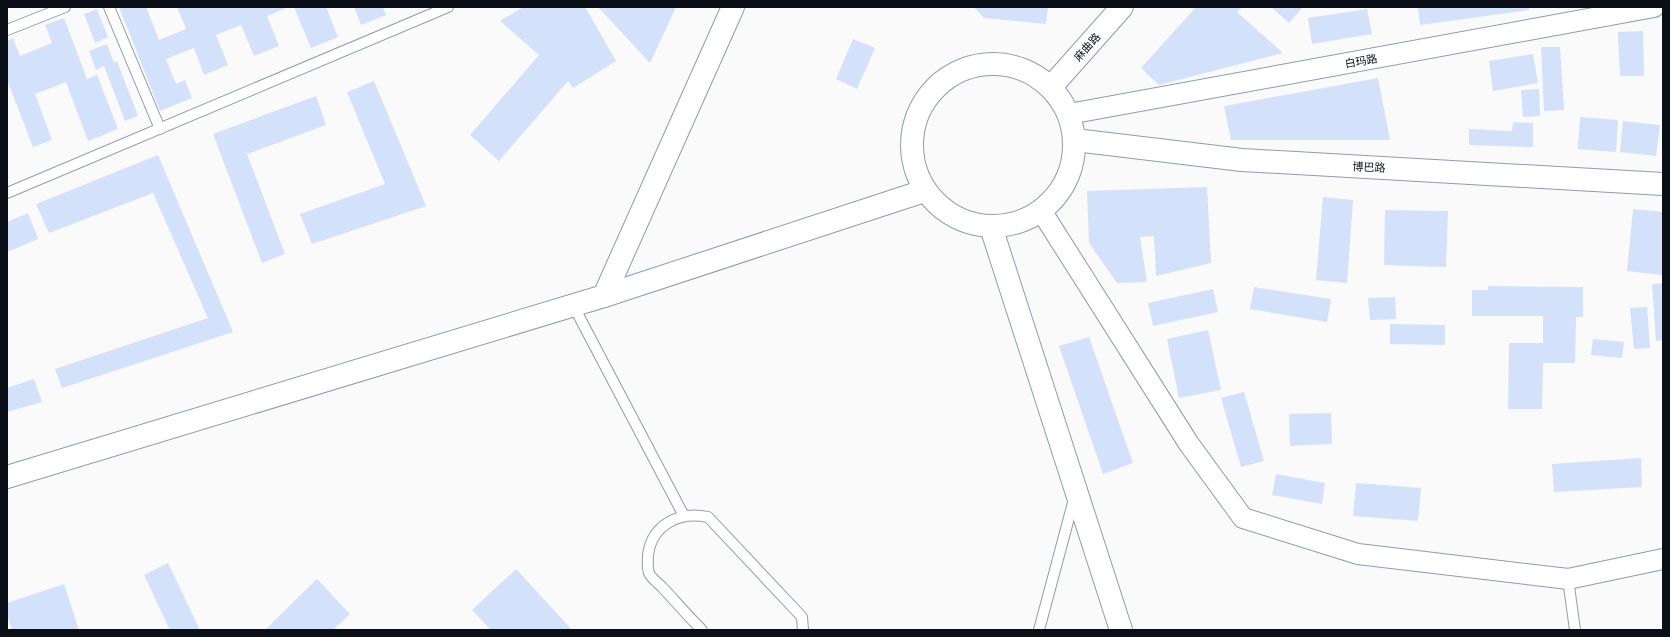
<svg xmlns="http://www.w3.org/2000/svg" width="1670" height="637" font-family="Raleway,'Noto Sans SC',sans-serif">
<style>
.building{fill:#d3e1fb}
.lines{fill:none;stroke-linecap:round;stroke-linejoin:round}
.service-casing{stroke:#8e9bb4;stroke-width:12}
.minor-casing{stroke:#8e9bb4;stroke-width:22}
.tertiary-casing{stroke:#8e9bb4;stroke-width:24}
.secondary-casing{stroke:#8e9bb4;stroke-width:24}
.service{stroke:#fff;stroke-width:10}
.minor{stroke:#fff;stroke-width:20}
.tertiary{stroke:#fff;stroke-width:22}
.secondary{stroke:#fff;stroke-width:22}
.labels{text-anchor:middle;stroke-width:3.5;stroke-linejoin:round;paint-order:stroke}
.street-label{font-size:11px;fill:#0b1018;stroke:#fff}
</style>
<rect width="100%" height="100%" fill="#fafafa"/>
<!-- building -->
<g class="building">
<polygon points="119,7 146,7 159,40 186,29 177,7 289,7 267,16 279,46 254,56 241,25 216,35 228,65 204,75 194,48 166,59 176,84 185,80 192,98 160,111"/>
<polygon points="294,7 326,7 338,37 311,48"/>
<polygon points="354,7 383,7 386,15 361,25"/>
<polygon points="523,7 585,7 616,61 573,88 568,81 499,161 470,135 539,55 500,21"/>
<polygon points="598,7 676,7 650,63"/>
<polygon points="974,7 1048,7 1046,24 984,18"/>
<polygon points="1196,7 1242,7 1237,12 1283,53 1159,85 1141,68"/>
<polygon points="1271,7 1301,7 1302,8 1289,23"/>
<polygon points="1418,7 1528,7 1529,10 1420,25"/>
<polygon points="97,9 108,37 95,43 84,14"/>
<polygon points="1367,9 1372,34 1312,44 1308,18"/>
<polygon points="64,18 87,79 97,75 118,129 88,141 66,82 35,94 52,140 33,147 7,80 7,41 13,38 20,56 52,43 45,25"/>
<polygon points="1643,31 1644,76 1620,76 1618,32"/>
<polygon points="853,39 875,48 857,89 836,79"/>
<polygon points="107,44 114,63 117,61 138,116 125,121 104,66 96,70 89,51"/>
<polygon points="1541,47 1560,47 1564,110 1544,111"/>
<polygon points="1533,54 1538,83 1493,91 1489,61"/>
<polygon points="1378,78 1390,140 1231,140 1224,106"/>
<polygon points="374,81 426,206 312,244 300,214 385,184 347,92"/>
<polygon points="1539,89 1540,116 1523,117 1521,90"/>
<polygon points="316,96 326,125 247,154 285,254 262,263 213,134"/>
<polygon points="1580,117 1618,120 1616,152 1578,149"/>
<polygon points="1623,121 1660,125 1656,156 1620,152"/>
<polygon points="1513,122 1533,123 1533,147 1469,145 1469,129 1512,131"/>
<polygon points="158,155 233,332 62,388 55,369 208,318 153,193 49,233 36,204"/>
<polygon points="1207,187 1211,263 1156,276 1154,236 1140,237 1147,282 1117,283 1089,243 1087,191"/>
<polygon points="1323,197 1353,200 1347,283 1316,280"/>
<polygon points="1633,209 1663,212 1662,275 1627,271"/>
<polygon points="1385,210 1448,211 1446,267 1384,265"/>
<polygon points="28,213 38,239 7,252 7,222"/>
<polygon points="1663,283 1663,340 1656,341 1652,284"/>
<polygon points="1488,286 1583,287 1583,317 1576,317 1575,363 1543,363 1542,409 1508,409 1509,343 1543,343 1543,316 1472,316 1472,290 1488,290"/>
<polygon points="1254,287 1331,299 1327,322 1250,309"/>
<polygon points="1213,289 1218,312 1153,326 1148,303"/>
<polygon points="1395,297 1396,319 1370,320 1368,298"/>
<polygon points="1647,307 1650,348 1634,349 1630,308"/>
<polygon points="1390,324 1445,325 1445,345 1390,344"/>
<polygon points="1208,330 1221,390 1179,398 1167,339"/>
<polygon points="1089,337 1133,463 1103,474 1059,346"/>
<polygon points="1593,339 1624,342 1622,358 1591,355"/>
<polygon points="34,379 42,402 7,412 7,388"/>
<polygon points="1244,392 1264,461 1241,467 1221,398"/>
<polygon points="1331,413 1332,444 1290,446 1289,414"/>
<polygon points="1641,458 1642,487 1554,492 1552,464"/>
<polygon points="1276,474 1325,483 1322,504 1272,495"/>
<polygon points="1356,483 1421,488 1418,521 1353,516"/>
<polygon points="168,563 200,630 170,630 144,575"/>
<polygon points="516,569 572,630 491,630 472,610"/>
<polygon points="317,579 350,614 333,630 265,630"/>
<polygon points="64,584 79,630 12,630 7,615 7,603"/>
</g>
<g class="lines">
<!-- service casing -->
<g class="service-casing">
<g id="service">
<polyline points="109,7 160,129"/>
<polyline points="7,30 65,7"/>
<polyline points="7,193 448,7"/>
<polyline points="573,305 684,516"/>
<polyline points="1568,579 1575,630"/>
<path d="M 702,630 C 688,616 675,601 662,587 C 658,583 651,578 649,573 C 647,568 648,560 648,555 C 652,524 680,511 708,517 L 802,617 L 803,630"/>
<polyline points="1039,630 1074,499"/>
</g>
</g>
<!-- minor casing -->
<g class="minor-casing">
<g id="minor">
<polyline points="1069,114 1654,7"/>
<polyline points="1042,212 1189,444 1243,518 1358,554 1568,579 1663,559"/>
</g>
</g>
<!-- tertiary casing -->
<g class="tertiary-casing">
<polyline id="tertiary" points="1075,140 1242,160 1663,184"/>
</g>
<!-- secondary casing -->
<g class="secondary-casing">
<g id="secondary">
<circle cx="993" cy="145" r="81"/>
<polyline points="1051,87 1122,7"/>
<polyline points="991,227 1121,630"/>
<polyline points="604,296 733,7"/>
<polyline points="7,477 604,296 924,191"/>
</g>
</g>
<!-- service -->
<use href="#service" class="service"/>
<!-- minor -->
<use href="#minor" class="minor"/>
<!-- tertiary -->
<use href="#tertiary" class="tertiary"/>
<!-- secondary -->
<use href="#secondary" class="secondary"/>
</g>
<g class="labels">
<!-- street labels -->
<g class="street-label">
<text transform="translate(1087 47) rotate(-48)" y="4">麻曲路</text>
<text transform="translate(1361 61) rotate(-10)" y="4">白玛路</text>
<text transform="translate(1369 167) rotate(3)" y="4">博巴路</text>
</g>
</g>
<!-- border -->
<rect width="1670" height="637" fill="none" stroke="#0b1018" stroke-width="16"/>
</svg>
